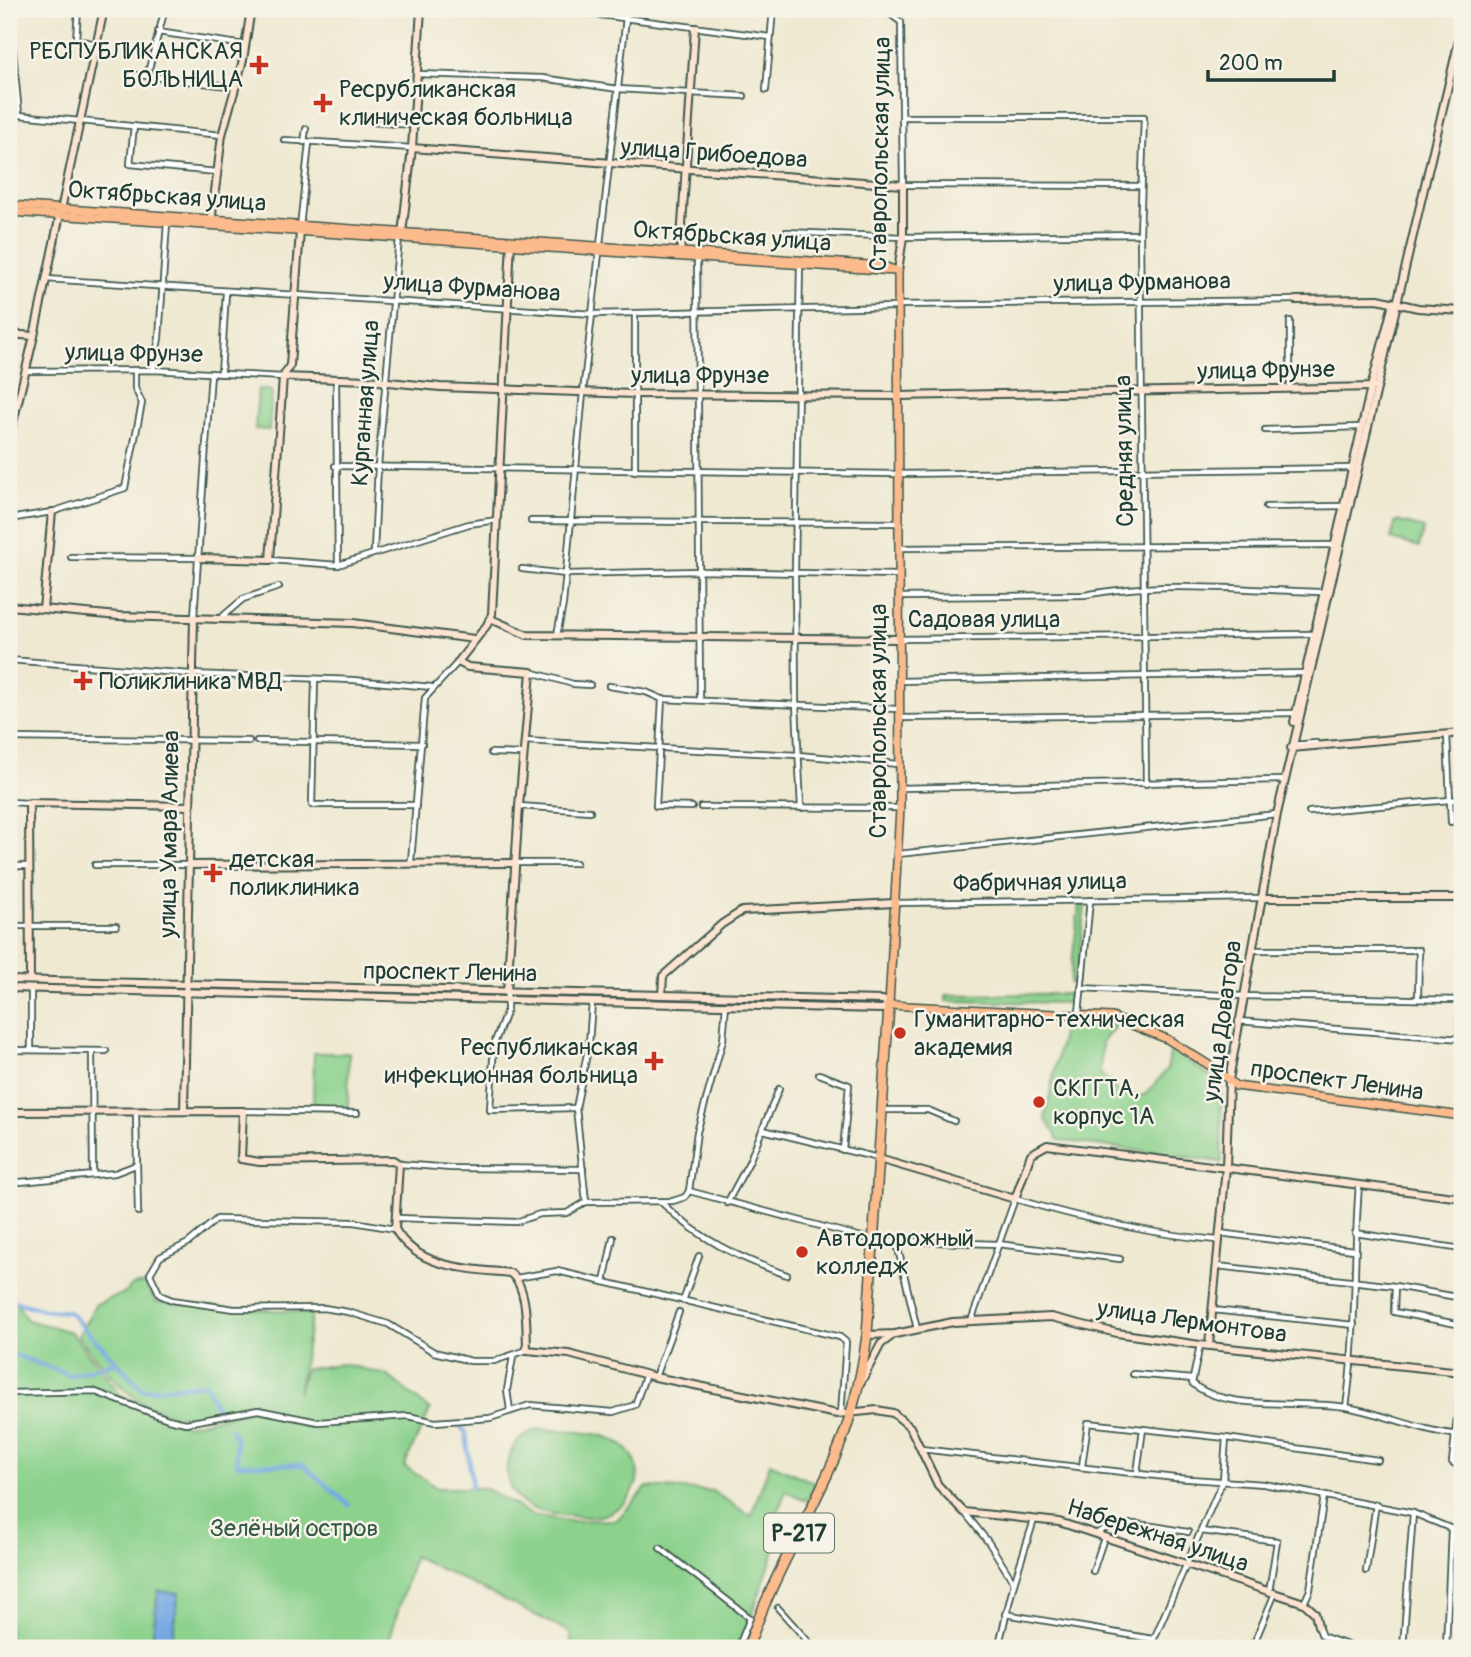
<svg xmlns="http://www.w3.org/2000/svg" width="1471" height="1657" font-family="Pangolin,sans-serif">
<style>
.green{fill:#8cd28d;stroke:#568860;stroke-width:2}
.water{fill:#75a9e2;stroke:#4a738b;stroke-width:2}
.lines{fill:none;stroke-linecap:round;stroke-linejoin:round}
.canal{stroke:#75a9e2;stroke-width:4.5}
.street-casing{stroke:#3e574c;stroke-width:8}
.secondary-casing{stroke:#3e574c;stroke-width:10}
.primary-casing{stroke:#3e574c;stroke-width:10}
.highway-casing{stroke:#3e574c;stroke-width:12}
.street{stroke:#fff;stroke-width:4.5}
.secondary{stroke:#fde4d1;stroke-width:6}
.primary{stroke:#fbbb8d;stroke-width:7}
.highway{stroke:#fbbb8d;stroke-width:9}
.poi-dot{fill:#c8321e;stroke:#f7f3e8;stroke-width:2.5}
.labels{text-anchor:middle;stroke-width:5;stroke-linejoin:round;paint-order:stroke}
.shield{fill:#f7f3e8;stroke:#60746a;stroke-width:2}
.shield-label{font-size:23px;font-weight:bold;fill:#1f3d34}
.poi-label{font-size:24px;fill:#1f3d34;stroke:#f7f3e8;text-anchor:start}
.street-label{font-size:24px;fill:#1f3d34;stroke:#f7f3e8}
.park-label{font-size:24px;fill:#355b46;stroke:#f7f3e8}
</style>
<rect width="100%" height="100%" fill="#f7f3e8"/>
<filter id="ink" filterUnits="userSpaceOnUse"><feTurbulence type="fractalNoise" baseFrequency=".0143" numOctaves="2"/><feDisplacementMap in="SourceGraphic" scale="14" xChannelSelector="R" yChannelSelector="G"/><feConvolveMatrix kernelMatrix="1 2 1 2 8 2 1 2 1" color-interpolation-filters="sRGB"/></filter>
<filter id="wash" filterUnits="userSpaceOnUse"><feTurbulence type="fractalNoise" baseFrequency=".00686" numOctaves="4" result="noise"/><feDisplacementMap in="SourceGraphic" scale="28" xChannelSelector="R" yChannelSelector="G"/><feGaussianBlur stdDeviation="1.57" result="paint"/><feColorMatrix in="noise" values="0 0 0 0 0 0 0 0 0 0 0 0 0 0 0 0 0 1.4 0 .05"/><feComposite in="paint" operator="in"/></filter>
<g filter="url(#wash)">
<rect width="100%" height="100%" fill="#efe9d1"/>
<!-- green -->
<g class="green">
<polygon points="258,389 272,391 269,430 255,429"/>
<polygon points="1396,521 1424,528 1419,547 1391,539"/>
<polygon points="1079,905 1085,905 1076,983 1070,983"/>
<polygon points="1070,994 1069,1003 946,1001 946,995"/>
<polygon points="1065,1019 1117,1024 1102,1043 1100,1073 1121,1095 1145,1095 1167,1070 1171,1049 1221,1084 1222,1162 1059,1140 1045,1118"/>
<polygon points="314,1053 349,1053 348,1109 313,1108"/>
<path d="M 145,1283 L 156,1302 L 312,1313 L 298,1393 L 305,1369 L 343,1364 L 387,1375 L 430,1410 L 404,1466 L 437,1488 L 484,1488 L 532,1515 L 569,1521 L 617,1520 L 647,1487 L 712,1491 L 751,1516 L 770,1463 L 815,1483 L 807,1501 L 786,1491 L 769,1532 L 777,1544 L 740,1648 L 572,1648 L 570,1632 L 414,1556 L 387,1648 L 9,1648 L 9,1291 L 27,1320 L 71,1332 L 121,1395 L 185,1425 L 246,1412 C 227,1409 203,1419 182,1416 C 131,1409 108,1373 78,1336 L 96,1304 L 125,1293 L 133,1285 Z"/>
<path d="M 543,1429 C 566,1432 603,1430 622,1445 C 658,1472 626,1518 589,1517 C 571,1516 541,1515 526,1505 C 493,1484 505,1434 543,1429 Z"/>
</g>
<!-- water -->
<polygon class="water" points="158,1591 179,1593 171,1648 151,1648"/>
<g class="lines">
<!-- canal -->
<g class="canal">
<polyline points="9,1300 44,1310 69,1312 143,1390 206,1384 217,1409"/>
<polyline points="9,1353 70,1375 117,1362"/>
<polyline points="458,1423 466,1433 472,1488"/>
<polyline points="231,1429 236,1441 237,1464 303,1465 349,1505"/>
</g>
</g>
</g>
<g filter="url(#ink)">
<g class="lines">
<!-- street casing -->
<g class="street-casing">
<g id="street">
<polyline points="9,9 19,114"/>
<polyline points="78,9 76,40 97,44"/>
<polyline points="165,9 147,76 236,87"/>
<polyline points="554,9 770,37"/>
<polyline points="883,9 901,22 903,185 1141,186"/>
<polyline points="158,32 245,45"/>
<polyline points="417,74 542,78 618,89 744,96"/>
<polyline points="137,75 147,76"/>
<polyline points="766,90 773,9"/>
<polyline points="9,114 222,135"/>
<polyline points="903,117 1144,117 1140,234 1146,784"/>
<polyline points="371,122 413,125"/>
<polyline points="134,126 130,164 217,172"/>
<polyline points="284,140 412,148"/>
<polyline points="304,142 306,129"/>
<polyline points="300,227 309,143"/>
<polyline points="786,232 903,237 1140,234"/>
<polyline points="697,259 700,698"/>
<polyline points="800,263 795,572 796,704 801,808"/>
<polyline points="46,279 594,314 896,307"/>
<polyline points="897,305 1295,300"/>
<polyline points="1290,321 1290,389"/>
<polyline points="153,370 159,338 167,223"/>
<polyline points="25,371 153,370 283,377"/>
<polyline points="221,374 226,292"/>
<polyline points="336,379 338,565"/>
<polyline points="1265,430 1361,427"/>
<polyline points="335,466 897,474 1352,468"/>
<polyline points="635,471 635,313"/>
<polyline points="1266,507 1344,506"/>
<polyline points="9,519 52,512 125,488 142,403 135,388 135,371"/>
<polyline points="531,521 897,523"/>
<polyline points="898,548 1335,545"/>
<polyline points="374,551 378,466 399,238"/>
<polyline points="71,557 198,558"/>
<polyline points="270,560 338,565 469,524 497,520"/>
<polyline points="522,569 566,574 699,571 897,575"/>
<path d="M 898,597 L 1085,595 C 1158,580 1247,590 1323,592"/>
<polyline points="194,617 211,373"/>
<polyline points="222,617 243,599 279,587"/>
<polyline points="557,635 563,604 583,393 627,9"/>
<polyline points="898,639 1314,634"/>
<polyline points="9,660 191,674 353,680 432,687"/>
<polyline points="531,672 573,684 590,685"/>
<polyline points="315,679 312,805 416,805"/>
<polyline points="898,681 1305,673"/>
<polyline points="609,686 646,692 662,699 898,709"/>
<polyline points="662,699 656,806 692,807"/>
<polyline points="899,718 1296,713"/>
<polyline points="1447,735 1451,822"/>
<polyline points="9,738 249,741"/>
<polyline points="257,741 422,744"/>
<polyline points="525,741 798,755 898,764"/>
<polyline points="1293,745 1316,743"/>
<polyline points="491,753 523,754"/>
<polyline points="900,788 1284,780"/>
<polyline points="9,802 29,803"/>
<polyline points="519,806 590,811"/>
<polyline points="701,807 900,808"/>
<polyline points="1309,812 1462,799"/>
<polyline points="898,854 1277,814"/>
<polyline points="411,861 425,698 458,662"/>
<polyline points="515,863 576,863"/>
<polyline points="95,865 189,865"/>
<polyline points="9,866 29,866"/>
<polyline points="895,903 1261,898"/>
<polyline points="9,926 116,926"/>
<polyline points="1252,950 1419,950 1418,999"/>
<polyline points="1081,988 1243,996 1460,1000 1459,1039"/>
<polyline points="507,992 507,1010 494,1044 490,1110 576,1108"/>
<polyline points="1079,1013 1090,900"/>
<polyline points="1238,1021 1462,1039"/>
<polyline points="9,1050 106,1051"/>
<polyline points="31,1050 31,989"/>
<polyline points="92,1051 93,1175"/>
<polyline points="819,1074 849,1085 843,1150"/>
<polyline points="882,1110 928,1110 954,1121"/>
<polyline points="243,1111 357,1113"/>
<polyline points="136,1113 138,1212"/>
<polyline points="763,1130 878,1158"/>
<polyline points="399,1164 451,1168 583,1169"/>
<polyline points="9,1183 115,1173 136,1165"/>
<polyline points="689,1191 873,1240 998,1244 1120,1259"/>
<polyline points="689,1191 697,1132 723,1040 726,1004"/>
<polyline points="586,1202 576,1108 589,1044 592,1002"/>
<path d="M 661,1202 C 698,1239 739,1258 787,1275"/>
<polyline points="727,1203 749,1162 779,1089"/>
<polyline points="397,1218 516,1222 540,1214 567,1213 586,1202 673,1201 685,1197 689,1191"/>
<polyline points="395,1229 354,1222 217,1219 188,1243 160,1257 150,1274 160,1295 172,1300 234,1309 324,1308 348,1312 388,1324 434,1352 471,1361 494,1361 527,1350"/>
<polyline points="1219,1233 1354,1250"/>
<polyline points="1355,1233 1462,1249"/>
<polyline points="896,1240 917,1329"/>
<polyline points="1217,1266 1395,1286 1462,1298"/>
<polyline points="516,1278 557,1271 840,1337 846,1342 841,1414"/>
<polyline points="604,1282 613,1238"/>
<polyline points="1395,1286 1394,1312 1462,1325"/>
<polyline points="683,1301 699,1256"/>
<polyline points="1213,1310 1354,1325"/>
<path d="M 971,1321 L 1015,1199 C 1080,1218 1148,1234 1217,1240"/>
<path d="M 1200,1345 L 1192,1383 C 1226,1413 1304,1399 1346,1407 C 1386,1414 1421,1432 1462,1435"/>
<polyline points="1462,1372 1452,1462 1462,1468"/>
<polyline points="1133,1374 1193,1379"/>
<polyline points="655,1377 679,1312"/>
<polyline points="9,1393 93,1391 168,1419 186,1423 258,1410 318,1422 408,1416 435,1422 490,1418 530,1405 613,1412 635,1405 646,1374"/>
<path d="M 1346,1407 C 1357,1333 1353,1259 1359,1185"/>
<polyline points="510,1410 507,1390 513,1357"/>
<polyline points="921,1449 1175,1478 1264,1484 1413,1513 1462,1533"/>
<polyline points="1082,1466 1088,1423 1226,1438 1378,1460"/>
<polyline points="1137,1473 1143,1429"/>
<polyline points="965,1513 989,1543 1014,1583 998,1648"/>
<polyline points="1201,1531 1277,1541 1269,1592"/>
<path d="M 1096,1534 C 1120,1515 1159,1528 1188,1532"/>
<polyline points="660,1548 750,1618"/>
<polyline points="1093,1571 1104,1538"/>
<polyline points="1366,1571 1376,1504"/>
<polyline points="1014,1583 1034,1520"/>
<polyline points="1304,1603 1310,1590 1324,1496"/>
<polyline points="778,1608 814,1648"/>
<polyline points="1005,1614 1153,1639"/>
<polyline points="1318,1626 1322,1636 1356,1648"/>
<polyline points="738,1648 750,1618"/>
<polyline points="1150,1648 1223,1480 1226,1438"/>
<polyline points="1244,1648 1255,1641 1275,1593"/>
<polyline points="1403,1648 1413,1513"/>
<polyline points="1446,1648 1451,1529"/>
<polyline points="1446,1648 1462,1643"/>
</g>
</g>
<!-- secondary casing -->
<g class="secondary-casing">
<g id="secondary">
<polyline points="412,148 903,185 903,237 898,271"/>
<polyline points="211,223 222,135 243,60 251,9"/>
<polyline points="402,234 412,148 421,9"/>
<polyline points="680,255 695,28"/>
<polyline points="1295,300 1378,299 1418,308 1462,311"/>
<polyline points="9,334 34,336"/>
<polyline points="283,377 368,380 440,387 634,394 897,396 1376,387"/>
<polyline points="9,439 34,336 104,9"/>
<polyline points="198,558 270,560 283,377 290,365 300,231"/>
<polyline points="9,606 119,616 353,623 474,639"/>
<polyline points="43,609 52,512"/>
<polyline points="491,619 527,635 897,639"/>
<polyline points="1294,722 1371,387 1393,304"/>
<polyline points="1291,748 1462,733"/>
<polyline points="189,865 515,863"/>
<polyline points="1462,865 1462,1000"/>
<polyline points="1261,898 1460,898"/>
<polyline points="9,980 883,1000 889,1005"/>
<polyline points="30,980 29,803 190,806"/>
<polyline points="9,988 882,1009 889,1005"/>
<polyline points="507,992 519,806 531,672 468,667 458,662 487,625 492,614 511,242"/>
<polyline points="662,995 663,976 722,924 742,911 895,903"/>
<polyline points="184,1111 194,617"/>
<path d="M 9,1112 L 243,1111 L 241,1159 L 260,1162 L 393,1160 L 399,1164 L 395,1229 C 417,1269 470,1269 510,1273 C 529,1287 526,1329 527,1350 L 569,1354 L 655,1377 L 837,1414 L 877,1410 L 893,1413 L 910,1427 L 938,1485 L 964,1512 L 1059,1522 L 1304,1603 L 1315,1613 L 1318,1626"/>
<polyline points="879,1159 1015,1199 1031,1154 1047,1145 1462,1198"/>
<polyline points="867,1335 895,1334 953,1322 1051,1317 1117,1333 1200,1345 1462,1372"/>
<polyline points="1209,1345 1226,1167 1229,1080 1277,814 1462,27"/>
<polyline points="861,1382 881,1344 893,1335"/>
</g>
</g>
<!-- primary casing -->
<g class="primary-casing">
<g id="primary">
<polyline points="9,205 883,266 898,271"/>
<polyline points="9,212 895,271"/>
<polyline points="898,271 900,808 889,1005 1112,1017 1167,1039 1217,1070 1236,1086 1462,1116"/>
</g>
</g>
<!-- highway casing -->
<g class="highway-casing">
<path id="highway" d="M 748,1648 C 768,1587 801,1532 828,1473 C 849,1429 861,1383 867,1335 L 889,1005"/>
</g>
<!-- street -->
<use href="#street" class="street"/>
<!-- secondary -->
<use href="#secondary" class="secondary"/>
<!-- primary -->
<use href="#primary" class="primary"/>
<!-- highway -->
<use href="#highway" class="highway"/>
</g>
</g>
<!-- markers -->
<g class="poi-dot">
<path d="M255.5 54.5h7v7h7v7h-7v7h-7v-7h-7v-7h7z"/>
<path d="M319.5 92.5h7v7h7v7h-7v7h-7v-7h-7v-7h7z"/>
<path d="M79.5 670.5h7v7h7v7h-7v7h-7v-7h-7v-7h7z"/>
<path d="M209.5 862.5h7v7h7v7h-7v7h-7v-7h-7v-7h7z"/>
<circle cx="900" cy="1033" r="7"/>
<path d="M650.5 1050.5h7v7h7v7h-7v7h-7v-7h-7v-7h7z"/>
<circle cx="1039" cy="1102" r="7"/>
<circle cx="802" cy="1252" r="7"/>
</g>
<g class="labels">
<!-- shield labels -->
<rect class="shield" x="764" y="1513.5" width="70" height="39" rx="5"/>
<g class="shield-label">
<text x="799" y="1541">Р-217</text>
</g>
<!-- poi labels -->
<g class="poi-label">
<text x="243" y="59" text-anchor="end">РЕСПУБЛИКАНСКАЯ<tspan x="243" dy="28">БОЛЬНИЦА</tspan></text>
<text x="339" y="97">Ресрубликанская<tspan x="339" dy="28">клиническая больница</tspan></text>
<text x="99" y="689">Поликлиника МВД</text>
<text x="229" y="867">детская<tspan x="229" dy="28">поликлиника</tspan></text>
<text x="914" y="1027">Гуманитарно-техническая<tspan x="914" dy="28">академия</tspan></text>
<text x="638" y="1055" text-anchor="end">Республиканская<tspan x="638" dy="28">инфекционная больница</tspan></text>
<text x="1053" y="1096">СКГГТА,<tspan x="1053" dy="28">корпус 1А</tspan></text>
<text x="816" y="1246">Автодорожный<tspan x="816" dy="28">колледж</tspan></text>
</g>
<!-- street labels -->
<g class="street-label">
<text transform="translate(714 153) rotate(4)" y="8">улица Грибоедова</text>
<text transform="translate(880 154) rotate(-89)" y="8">Ставропольская улица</text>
<text transform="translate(167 196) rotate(4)" y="8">Октябрьская улица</text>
<text transform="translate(732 236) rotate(4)" y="8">Октябрьская улица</text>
<text transform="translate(1142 282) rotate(-1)" y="8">улица Фурманова</text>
<text transform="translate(472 287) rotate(4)" y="8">улица Фурманова</text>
<text transform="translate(134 353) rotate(1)" y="8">улица Фрунзе</text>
<text transform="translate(1266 370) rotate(-1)" y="8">улица Фрунзе</text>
<text x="700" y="383">улица Фрунзе</text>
<text transform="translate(365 403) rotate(-86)" y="8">Курганная улица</text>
<text transform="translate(1124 451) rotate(-91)" y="8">Средняя улица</text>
<text x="984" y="627">Садовая улица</text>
<text transform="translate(878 721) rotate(-90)" y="8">Ставропольская улица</text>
<text transform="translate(169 834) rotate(-89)" y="8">улица Умара Алиева</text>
<text transform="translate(1040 882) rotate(-1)" y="8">Фабричная улица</text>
<text transform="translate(450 972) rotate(1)" y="8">проспект Ленина</text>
<text transform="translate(1222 1021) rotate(-82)" y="8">улица Доватора</text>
<text transform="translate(1337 1080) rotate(8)" y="8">проспект Ленина</text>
<text transform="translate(1192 1321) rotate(8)" y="8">улица Лермонтова</text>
<text transform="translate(1158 1535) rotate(18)" y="8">Набережная улица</text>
</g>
<!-- park labels -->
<g class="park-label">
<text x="294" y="1536">Зелёный остров</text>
</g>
</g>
<!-- margin -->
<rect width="1471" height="1657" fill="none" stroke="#f7f3e8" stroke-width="35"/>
<!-- scale -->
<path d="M1208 70v10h126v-10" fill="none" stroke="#1f3d34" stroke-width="3.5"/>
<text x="1219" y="70" font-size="21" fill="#1f3d34" stroke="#f7f3e8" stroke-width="5" paint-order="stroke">200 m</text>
</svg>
